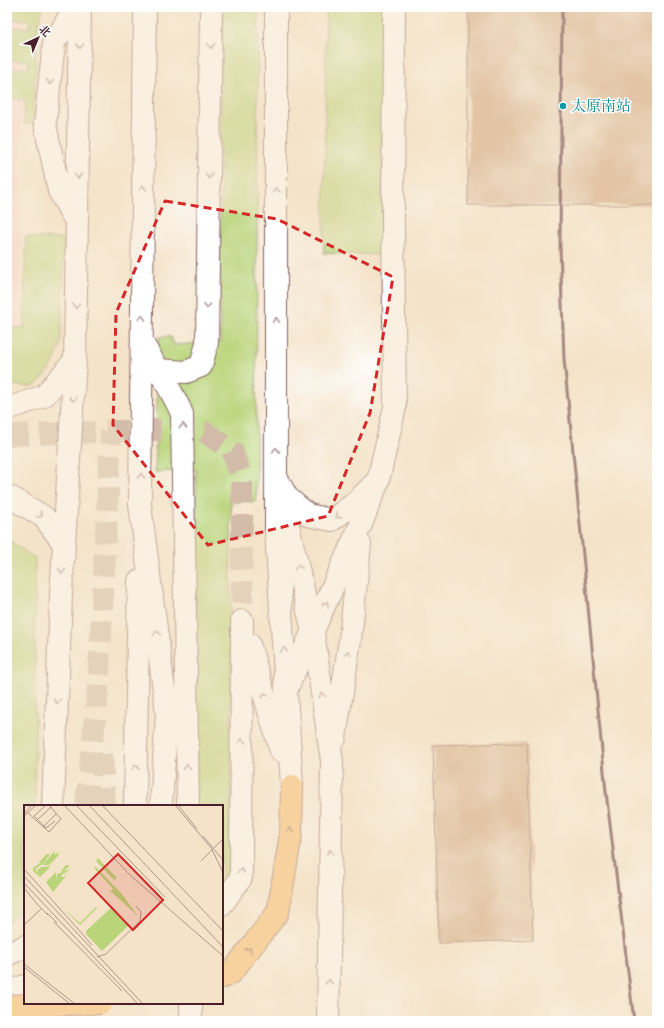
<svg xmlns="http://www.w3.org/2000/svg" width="664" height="1028" font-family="'Gentium Book Plus','Noto Serif SC',serif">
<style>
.built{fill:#f7d0cb}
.green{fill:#bad47a;stroke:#827a52}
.building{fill:#cea17b}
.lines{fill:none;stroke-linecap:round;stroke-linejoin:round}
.minor-tunnel{stroke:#d2bca9;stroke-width:22;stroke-dasharray:22 11;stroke-linecap:butt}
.minor-casing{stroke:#866462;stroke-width:24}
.highway-casing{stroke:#866462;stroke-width:24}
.minor{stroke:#fff;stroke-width:22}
.highway{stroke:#fbbd6e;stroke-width:22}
.rail{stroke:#4a1f2b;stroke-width:3}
.highway-bridge-casing{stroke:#866462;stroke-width:24;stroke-linecap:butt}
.highway-bridge{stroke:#fbbd6e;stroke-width:22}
.oneway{stroke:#ae9aa0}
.oneway2{stroke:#9a6649}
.marked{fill:none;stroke:#d62828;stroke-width:3;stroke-dasharray:8 5;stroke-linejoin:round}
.culture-dot{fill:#0f9aa8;stroke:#fff;stroke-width:1.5}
.labels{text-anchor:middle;stroke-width:3;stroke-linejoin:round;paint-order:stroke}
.culture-label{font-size:15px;fill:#0d838f;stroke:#fff;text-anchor:start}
.inset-road{fill:none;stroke:#b0958a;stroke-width:1}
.view{fill:#d62828;fill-opacity:0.15;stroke:#d62828;stroke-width:2}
.inset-edge{fill:none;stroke:#4a1f2b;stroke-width:2}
</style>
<rect width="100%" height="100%" fill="#fff"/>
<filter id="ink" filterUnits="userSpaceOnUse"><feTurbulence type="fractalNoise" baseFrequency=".025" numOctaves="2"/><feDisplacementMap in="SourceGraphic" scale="8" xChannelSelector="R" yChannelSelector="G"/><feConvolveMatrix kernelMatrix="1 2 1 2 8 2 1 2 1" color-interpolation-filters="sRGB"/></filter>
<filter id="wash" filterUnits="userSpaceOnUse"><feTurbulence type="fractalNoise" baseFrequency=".012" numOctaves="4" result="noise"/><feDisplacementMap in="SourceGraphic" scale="16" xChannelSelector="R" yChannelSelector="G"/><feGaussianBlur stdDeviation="0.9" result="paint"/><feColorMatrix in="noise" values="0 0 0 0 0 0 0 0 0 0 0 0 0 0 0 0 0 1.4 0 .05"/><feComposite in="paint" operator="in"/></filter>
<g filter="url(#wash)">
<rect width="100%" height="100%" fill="#f4e3c9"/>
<!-- built -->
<polygon class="built" points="7,7 23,7 20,326 7,339"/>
<!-- green -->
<g class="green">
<polygon points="7,7 44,7 42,10 37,33 33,124 24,124 25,100 7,99 7,69 28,68 29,61 7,60 7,28 29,27 30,20 7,19"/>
<polygon points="221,7 258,7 256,501 231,502 231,877 222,888 222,806 195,806 196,470 155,472 159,337 171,337 174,345 220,342"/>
<polygon points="326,7 383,7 382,255 324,253"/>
<path d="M 26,237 L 64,239 L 61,342 C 59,354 45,383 32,386 C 25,387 15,385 7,385 L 7,328 L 24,328 Z"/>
<polygon points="7,539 35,558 35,806 25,806 25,906 7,923"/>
</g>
<g id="blocks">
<!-- building -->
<g class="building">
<rect x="468" y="7" width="189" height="198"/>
<polygon points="527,743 533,940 439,943 433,745"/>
</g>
</g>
</g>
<g filter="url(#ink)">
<use href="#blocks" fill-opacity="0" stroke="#866462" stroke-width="1"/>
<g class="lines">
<!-- minor-tunnel -->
<g class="minor-tunnel">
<polyline points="7,435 182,429 205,432 232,451 242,479 242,621"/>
<polyline points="102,754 105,806"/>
<polyline points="86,806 98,690 111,431"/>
</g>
<!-- minor casing -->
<g class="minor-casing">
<g id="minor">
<polyline points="75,7 54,43 45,124 59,191 76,222"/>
<polyline points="145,7 140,505 167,713"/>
<polyline points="276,7 276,530 292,786"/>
<path d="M 142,342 C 155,366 171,388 182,414 L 188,806"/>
<polyline points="158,370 186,372 201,366 207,343 211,7"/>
<polyline points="7,409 44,396 75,360 80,7"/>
<polyline points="276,477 287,497 308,515 332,520 355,503 374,484"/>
<polyline points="7,498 12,498 44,517 64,544"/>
<polyline points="286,517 313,632 332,761 328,1021"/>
<polyline points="249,644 281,751"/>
<polyline points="287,688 362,522 378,481 395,407 393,222 394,7"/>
<polyline points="335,738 350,640 360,544"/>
<polyline points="53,806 61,595 75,360"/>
<polyline points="135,806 139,581"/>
<polyline points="161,806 168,699"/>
<polyline points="222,904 241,878 242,621"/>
<polyline points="7,955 25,946"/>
<polyline points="7,992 25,986"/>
<polyline points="191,1003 191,1021"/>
<polyline points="12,1021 28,1003"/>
</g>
</g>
<!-- highway casing -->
<g class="highway-casing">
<polyline id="highway" points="222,977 231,973 278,912 291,834 292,786"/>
</g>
<!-- minor -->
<use href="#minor" class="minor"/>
<!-- highway -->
<use href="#highway" class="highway"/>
<!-- rail -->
<polyline class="rail" points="562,7 560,246 564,359 606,792 634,1021"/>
<!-- highway-bridge casing -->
<g class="highway-bridge-casing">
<polyline id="highway-bridge" points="7,1006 101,1003"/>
</g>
<!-- highway-bridge -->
<use href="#highway-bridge" class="highway-bridge"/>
</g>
<!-- one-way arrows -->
<defs><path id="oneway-chevron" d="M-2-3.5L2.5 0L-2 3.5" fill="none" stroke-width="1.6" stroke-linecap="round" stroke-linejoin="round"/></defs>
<g class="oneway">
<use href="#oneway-chevron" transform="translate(80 46) rotate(91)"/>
<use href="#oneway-chevron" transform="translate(211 46) rotate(91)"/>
<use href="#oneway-chevron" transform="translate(50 82) rotate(96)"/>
<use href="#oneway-chevron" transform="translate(78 176) rotate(91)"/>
<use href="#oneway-chevron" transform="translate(209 176) rotate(91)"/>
<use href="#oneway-chevron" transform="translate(143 188) rotate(-89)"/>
<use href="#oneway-chevron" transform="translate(276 190) rotate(-90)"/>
<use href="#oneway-chevron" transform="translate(76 306) rotate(91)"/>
<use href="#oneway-chevron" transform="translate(207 306) rotate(91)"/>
<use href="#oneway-chevron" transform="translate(142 318) rotate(-89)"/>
<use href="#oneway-chevron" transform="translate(276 320) rotate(-90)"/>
<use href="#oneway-chevron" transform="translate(73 399) rotate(94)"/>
<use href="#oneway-chevron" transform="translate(183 426) rotate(-91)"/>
<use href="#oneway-chevron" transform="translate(276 450) rotate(-90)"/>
<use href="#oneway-chevron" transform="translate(141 476) rotate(-90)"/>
<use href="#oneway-chevron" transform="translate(40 515) rotate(35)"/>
<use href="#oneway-chevron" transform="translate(338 516) rotate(143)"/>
<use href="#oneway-chevron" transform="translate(298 567) rotate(-103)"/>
<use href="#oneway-chevron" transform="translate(62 571) rotate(93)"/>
<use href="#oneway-chevron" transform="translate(326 604) rotate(-65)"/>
<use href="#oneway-chevron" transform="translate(157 633) rotate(-97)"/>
<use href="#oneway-chevron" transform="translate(284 650) rotate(-93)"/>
<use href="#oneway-chevron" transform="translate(348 653) rotate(-81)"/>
<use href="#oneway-chevron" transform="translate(265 695) rotate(-107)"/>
<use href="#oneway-chevron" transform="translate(322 695) rotate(-98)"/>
<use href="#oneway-chevron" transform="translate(57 701) rotate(92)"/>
<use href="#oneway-chevron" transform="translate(242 741) rotate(-90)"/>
<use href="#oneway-chevron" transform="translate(136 767) rotate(-89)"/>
<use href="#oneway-chevron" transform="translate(187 767) rotate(-91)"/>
<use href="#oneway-chevron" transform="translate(330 852) rotate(-89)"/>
<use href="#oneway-chevron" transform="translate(241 871) rotate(-90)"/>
<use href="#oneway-chevron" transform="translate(329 982) rotate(-89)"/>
</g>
<g class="oneway2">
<use href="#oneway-chevron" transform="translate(290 830) rotate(-87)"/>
<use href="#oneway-chevron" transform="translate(249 950) rotate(-53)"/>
</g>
</g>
<!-- marked area -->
<path d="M0 0H664V1028H0ZM 165,201 L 277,219 L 393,277 L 370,413 L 328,516 L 208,545 L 113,425 L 116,313 Z" fill="#f4e3c9" fill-opacity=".55" fill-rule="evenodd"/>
<path class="marked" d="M 165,201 L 277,219 L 393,277 L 370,413 L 328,516 L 208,545 L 113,425 L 116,313 Z"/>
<!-- markers -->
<circle class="culture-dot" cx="563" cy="106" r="4"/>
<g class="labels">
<!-- culture labels -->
<g class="culture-label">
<text x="571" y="111">太原南站</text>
</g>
</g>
<!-- overview -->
<g transform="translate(24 805)">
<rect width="199" height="199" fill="#f4e3c9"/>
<path d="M 31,45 L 30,50 L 35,47 L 34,51 L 25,60 L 19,60 ZM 23,49 L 26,49 L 20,58 L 11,64 L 15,69 L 13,65 L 18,62 L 27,61 L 16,72 L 9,66 L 9,63 L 18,57 L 14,58 ZM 74,53 L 93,73 L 90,75 L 72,56 ZM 42,60 L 46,60 L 40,66 L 47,64 L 36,71 L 40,72 L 45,67 L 29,87 L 22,77 L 32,67 L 32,76 L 33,69 L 39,67 L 37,66 ZM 72,62 L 98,89 L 114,111 L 86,86 L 89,84 L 70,63 ZM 72,102 L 73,103 L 56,120 L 40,104 L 56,118 ZM 88,102 L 105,120 L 78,146 L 62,129 L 62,126 Z" fill="#bad47a"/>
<path class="inset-road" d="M 22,0 L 10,11 L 22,23 L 31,16M 40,0 L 106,70 L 199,151M 52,0 L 141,92M 65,0 L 199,142M 78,0 L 199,126M 151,0 L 188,44 L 199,68M 154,0 L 173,24M 4,8 L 25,27 L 37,14 L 25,0M 0,9 L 8,0M 0,11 L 12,0M 13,15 L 27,2M 19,22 L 33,8M 179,31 L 199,55M 177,56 L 199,34M 0,64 L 54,124M 0,71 L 119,199M 0,78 L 114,199M 0,83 L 14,100M 14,100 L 24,110M 23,108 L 33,118M 30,117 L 98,186M 0,120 L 17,104M 54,124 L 68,140M 73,152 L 82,149 L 116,116 L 117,107 L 112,101M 0,159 L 51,199M 0,162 L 46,199"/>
<path class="view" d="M 94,49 L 139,95 L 109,125 L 64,78 Z"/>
<rect width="199" height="199" class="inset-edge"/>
</g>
<!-- margin -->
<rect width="664" height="1028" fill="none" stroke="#fff" stroke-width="24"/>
<!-- north arrow -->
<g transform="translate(38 38) rotate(44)" stroke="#ffffff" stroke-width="3" paint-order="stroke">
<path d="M0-3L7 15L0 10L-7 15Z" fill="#4a1f2b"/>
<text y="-6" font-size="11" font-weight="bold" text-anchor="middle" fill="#4a1f2b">北</text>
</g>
</svg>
